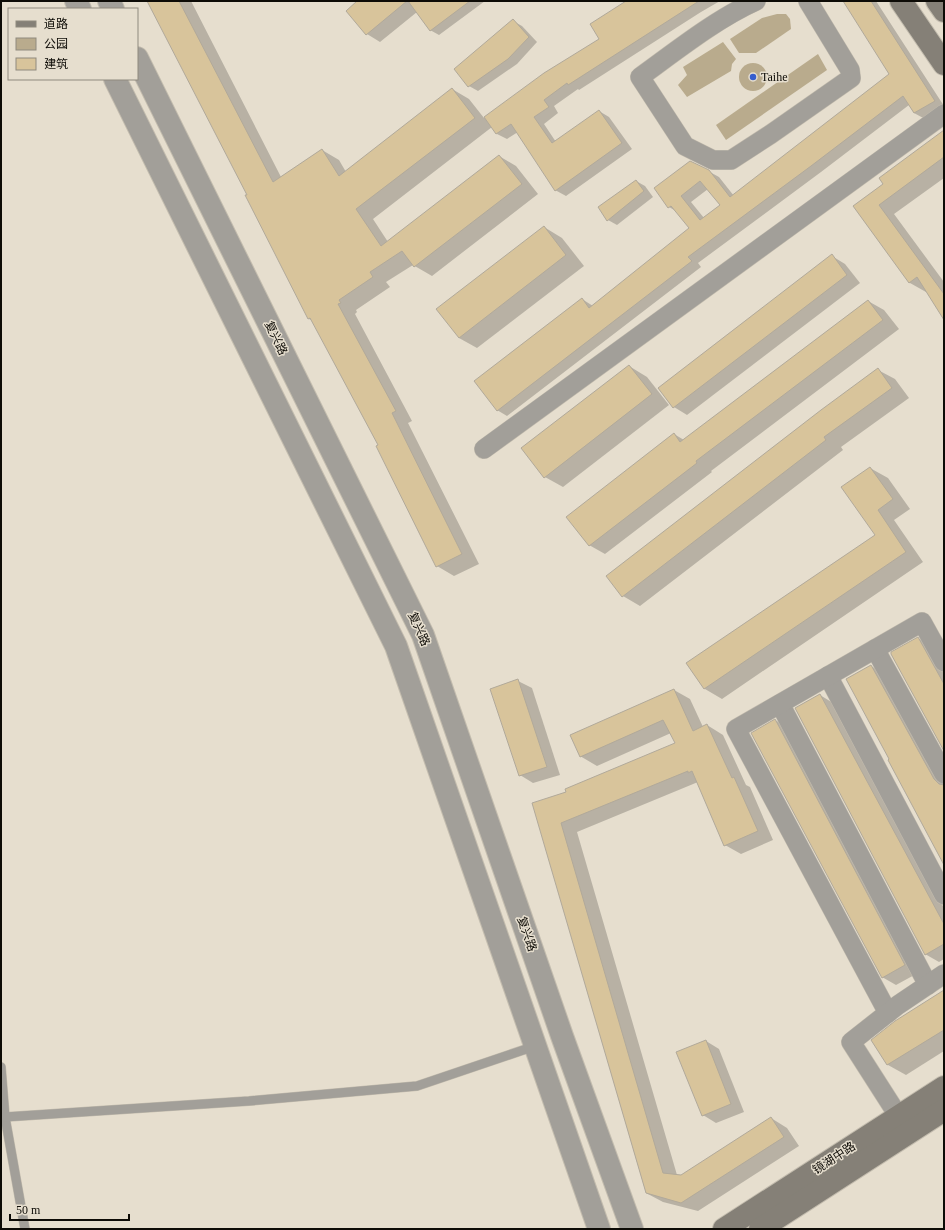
<svg xmlns="http://www.w3.org/2000/svg" width="945" height="1230" font-family="'Times New Roman','Noto Sans SC',serif">
<style>
.green{fill:#b9ab8d}
.shadow{fill:#0003;fill-rule:evenodd}
.building{fill:#d8c49b;stroke:#b1a99a;fill-rule:evenodd}
.lines{fill:none;stroke-linecap:round;stroke-linejoin:round}
.service-casing{stroke:#c3bcae;stroke-width:10}
.minor-casing{stroke:#c3bcae;stroke-width:20}
.tertiary-casing{stroke:#c3bcae;stroke-width:24}
.secondary-casing{stroke:#c3bcae;stroke-width:24}
.service{stroke:#a29f99;stroke-width:9}
.minor{stroke:#a29f99;stroke-width:19}
.tertiary{stroke:#a29f99;stroke-width:22}
.secondary{stroke:#858077;stroke-width:22}
.poi-dot{fill:#365dcd;stroke:#e6dece;stroke-width:1.5}
.labels{text-anchor:middle;stroke-width:3;stroke-linejoin:round;paint-order:stroke}
.poi-label{font-size:12px;fill:#0d0b06;stroke:#e6dece;text-anchor:start}
.street-label{font-size:12px;fill:#0d0b06;stroke:#e6dece}
</style>
<rect width="100%" height="100%" fill="#e6dece"/>
<!-- green -->
<g class="green">
<polygon points="777,14 786,14 790,19 791,29 756,53 739,53 730,39 762,18"/>
<polygon points="723,42 736,59 732,64 731,71 687,97 678,85 687,75 683,67"/>
<polygon points="818,54 827,70 726,140 716,125"/>
<circle cx="753" cy="77" r="14"/>
</g>
<!-- shadow -->
<g class="shadow">
<polygon points="148,1 191,1 281,177 322,150 339,160 346,172 452,89 469,99 484,118 545,74 600,39 627,1 720,1 701,12 579,90 578,89 554,106 558,113 544,124 556,142 599,111 609,117 632,149 566,196 555,190 518,132 507,139 497,134 492,127 373,219 388,242 499,156 516,166 538,194 432,276 413,265 386,282 390,287 356,310 357,312 355,314 412,421 408,423 479,564 454,576 437,566 379,445 313,321 309,319 248,195"/>
<polygon points="359,1 485,1 439,35 430,30 417,12 380,42 367,34"/>
<path d="M 845,1 L 876,1 L 944,106 L 925,119 L 914,113 L 909,105 L 821,172 L 698,263 L 701,267 L 507,416 L 497,410 L 582,299 L 593,306 L 690,228 L 676,211 L 669,207 L 708,171 L 719,177 L 734,196 L 890,74 ZM 708,189 L 721,205 L 704,218 L 691,202 Z"/>
<polygon points="513,21 522,26 537,42 517,64 478,91 469,86"/>
<polygon points="944,134 944,178 894,214 944,282 944,318 927,291 926,292 910,283 854,207 884,184"/>
<polygon points="636,181 645,186 653,197 617,225 608,220"/>
<polygon points="544,227 562,238 584,266 477,348 459,338"/>
<polygon points="832,256 845,264 860,283 687,415 674,407"/>
<polygon points="868,301 884,310 899,329 711,471 712,472 605,554 589,545 674,434 684,440"/>
<polygon points="629,366 647,377 669,405 563,487 545,477"/>
<polygon points="878,370 895,379 909,398 841,447 843,450 640,606 623,596"/>
<polygon points="870,468 888,478 910,509 894,520 923,562 722,699 705,689 687,663 876,535"/>
<polygon points="918,638 931,646 944,670 944,749"/>
<polygon points="871,666 885,674 944,781 944,862"/>
<polygon points="518,681 532,688 560,775 533,783 520,775"/>
<polygon points="674,690 690,699 703,727 707,725 723,735 746,785 750,787 773,840 741,854 725,845 698,782 577,832 677,1175 681,1176 771,1118 787,1128 799,1146 698,1211 663,1202 646,1193 533,804 567,793 676,744 671,733 597,766 580,756"/>
<polygon points="820,695 833,703 944,908 944,959 939,962 925,954"/>
<polygon points="775,720 789,728 918,973 896,985 882,977"/>
<polygon points="944,991 944,1051 906,1075 888,1065 873,1040"/>
<polygon points="706,1041 719,1049 744,1112 716,1123 703,1115"/>
</g>
<!-- building -->
<g class="building">
<polygon points="147,1 179,1 273,182 322,149 339,176 452,88 475,118 356,209 381,246 499,155 522,184 414,267 402,251 370,272 373,277 339,300 341,303 338,304 396,411 392,413 462,554 436,567 376,446 378,445 310,318 308,319 245,195 247,195"/>
<polygon points="357,1 407,1 366,35 346,11"/>
<polygon points="408,1 470,1 430,31"/>
<polygon points="626,1 699,1 568,85 567,83 544,100 549,107 534,117 552,143 599,110 622,143 555,191 511,124 496,134 484,117 544,73 599,39 590,24"/>
<path d="M 843,1 L 871,1 L 935,101 L 914,113 L 903,96 L 811,166 L 688,257 L 692,261 L 497,411 L 474,381 L 582,298 L 589,308 L 689,228 L 671,206 L 668,208 L 654,188 L 690,161 L 709,170 L 730,197 L 889,74 ZM 700,181 L 720,205 L 700,220 L 681,196 Z"/>
<polygon points="513,19 529,37 508,59 468,87 454,69"/>
<polygon points="944,130 944,157 879,205 944,294 944,320 917,277 909,283 853,206 883,184 879,178"/>
<polygon points="636,180 644,191 607,221 598,207"/>
<polygon points="544,226 566,255 459,338 436,309"/>
<polygon points="832,254 847,275 673,408 658,388"/>
<polygon points="868,300 883,320 696,461 697,463 589,546 566,517 674,433 680,442"/>
<polygon points="629,365 652,394 544,478 521,448"/>
<polygon points="878,368 892,388 824,437 826,440 622,597 606,576 821,410"/>
<polygon points="870,467 893,499 878,510 906,552 704,689 686,663 875,535 841,487"/>
<polygon points="918,637 944,684 944,751 891,654 891,652"/>
<polygon points="871,665 934,779 939,784 944,785 944,865 888,760 889,759 846,679"/>
<polygon points="518,679 547,767 519,776 490,689"/>
<polygon points="674,689 693,731 707,724 732,778 734,777 758,831 724,846 692,771 688,773 688,771 561,823 663,1173 681,1175 771,1117 784,1137 681,1203 646,1193 532,803 566,792 565,789 675,743 663,720 580,757 570,735"/>
<polygon points="820,694 944,924 944,944 925,955 795,708"/>
<polygon points="775,719 905,965 882,978 751,733"/>
<polygon points="944,990 944,1030 887,1065 871,1040 895,1021"/>
<polygon points="706,1040 731,1104 702,1116 676,1052"/>
</g>
<g class="lines">
<!-- service casing -->
<g class="service-casing">
<g id="service">
<polyline points="1,1067 5,1117 25,1229"/>
<polyline points="5,1117 249,1101 417,1086 535,1046"/>
</g>
</g>
<!-- minor casing -->
<g class="minor-casing">
<g id="minor">
<path d="M 756,1 C 716,19 676,51 640,77 L 685,146 L 713,160 L 731,160 L 771,134 L 851,78 L 850,70 L 808,1"/>
<polyline points="484,449 944,114"/>
<polyline points="875,649 944,774"/>
<polyline points="828,676 944,895"/>
<polyline points="780,704 928,985"/>
<polyline points="888,1013 736,729 922,622 944,662"/>
<polyline points="899,1117 851,1042 898,1005 944,974"/>
</g>
</g>
<!-- tertiary casing -->
<g class="tertiary-casing">
<g id="tertiary">
<polyline points="76,1 80,9"/>
<polyline points="109,1 113,9"/>
<polyline points="137,58 423,635 562,1036 632,1229"/>
<polyline points="115,79 396,646 599,1229"/>
</g>
</g>
<!-- secondary casing -->
<g class="secondary-casing">
<g id="secondary">
<polyline points="901,1 944,64"/>
<polyline points="937,1 944,11"/>
<polyline points="724,1229 944,1087"/>
<polyline points="760,1229 944,1110"/>
</g>
</g>
<!-- service -->
<use href="#service" class="service"/>
<!-- minor -->
<use href="#minor" class="minor"/>
<!-- tertiary -->
<use href="#tertiary" class="tertiary"/>
<!-- secondary -->
<use href="#secondary" class="secondary"/>
</g>
<!-- markers -->
<circle class="poi-dot" cx="753" cy="77" r="4"/>
<g class="labels">
<!-- poi labels -->
<g class="poi-label">
<text x="761" y="81">Taihe</text>
</g>
<!-- street labels -->
<g class="street-label">
<text transform="translate(276 338) rotate(64)" y="4">复兴路</text>
<text transform="translate(419 629) rotate(66)" y="4">复兴路</text>
<text transform="translate(527 934) rotate(71)" y="4">复兴路</text>
<text transform="translate(834 1158) rotate(-33)" y="4">镜湖中路</text>
</g>
</g>
<!-- border -->
<rect width="945" height="1230" fill="none" stroke="#0d0b06" stroke-width="4"/>
<!-- legend -->
<rect x="8" y="8" width="130" height="72" fill="#e6dece" stroke="#8f8a7e"/>
<rect x="16" y="21" width="20" height="6" fill="#858077" stroke="#8f8a7e"/>
<text x="44" y="28" font-size="12" fill="#0d0b06">道路</text>
<rect x="16" y="38" width="20" height="12" fill="#b9ab8d" stroke="#8f8a7e"/>
<text x="44" y="48" font-size="12" fill="#0d0b06">公园</text>
<rect x="16" y="58" width="20" height="12" fill="#d8c49b" stroke="#8f8a7e"/>
<text x="44" y="68" font-size="12" fill="#0d0b06">建筑</text>
<!-- scale -->
<path d="M10 1214v6h119v-6" fill="none" stroke="#0d0b06" stroke-width="2"/>
<text x="16" y="1214" font-size="12" fill="#0d0b06" stroke="#e6dece" stroke-width="3" paint-order="stroke">50 m</text>
</svg>
